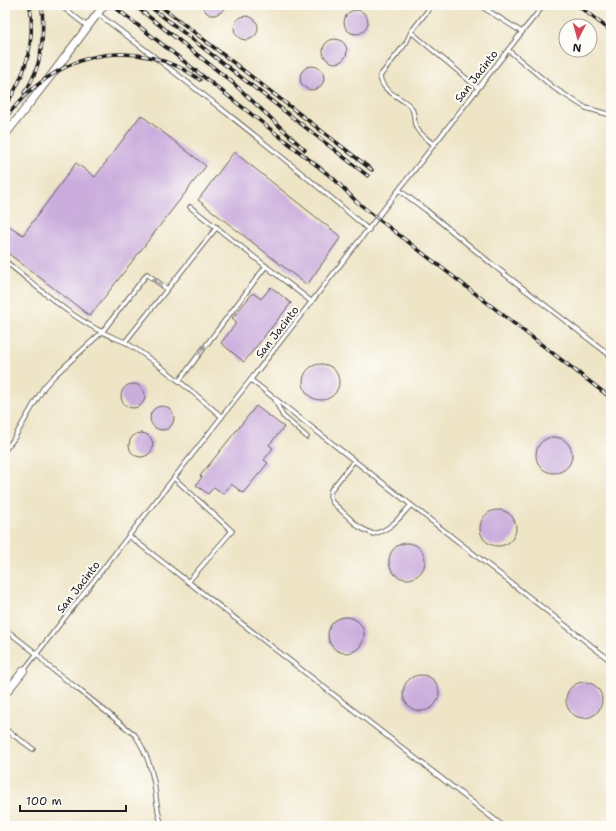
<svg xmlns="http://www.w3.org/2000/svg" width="616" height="831" font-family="'Shantell Sans',sans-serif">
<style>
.building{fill:#cbaddd}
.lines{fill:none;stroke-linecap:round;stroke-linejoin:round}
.service-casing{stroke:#666258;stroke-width:5.5}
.minor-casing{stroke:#666258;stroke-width:9}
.service{stroke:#fff;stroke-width:3.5}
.minor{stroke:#fff;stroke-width:7}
.rail-casing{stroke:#1c1c1c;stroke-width:3.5}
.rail{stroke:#fdfcf7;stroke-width:2;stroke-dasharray:6;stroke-linecap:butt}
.oneway{fill:#999}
.labels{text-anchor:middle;stroke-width:4;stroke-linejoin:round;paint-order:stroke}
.street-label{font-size:11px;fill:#1c1c1c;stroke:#fdfcf7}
</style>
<rect width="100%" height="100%" fill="#fdfcf7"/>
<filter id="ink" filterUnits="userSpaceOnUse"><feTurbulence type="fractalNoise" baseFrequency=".025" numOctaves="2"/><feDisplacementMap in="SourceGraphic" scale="8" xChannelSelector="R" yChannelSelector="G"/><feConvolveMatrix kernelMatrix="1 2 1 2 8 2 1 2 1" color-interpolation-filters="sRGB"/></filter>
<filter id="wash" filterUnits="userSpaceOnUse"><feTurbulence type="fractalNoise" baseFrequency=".012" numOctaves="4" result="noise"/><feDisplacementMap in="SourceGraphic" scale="16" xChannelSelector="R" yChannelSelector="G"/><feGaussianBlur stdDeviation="0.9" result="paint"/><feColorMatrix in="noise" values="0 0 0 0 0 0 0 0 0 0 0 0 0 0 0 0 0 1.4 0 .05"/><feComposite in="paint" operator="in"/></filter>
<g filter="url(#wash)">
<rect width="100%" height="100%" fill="#eee4c6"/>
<g id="blocks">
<!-- building -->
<g class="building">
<polygon points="202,5 227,5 223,11 215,15 210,15 206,12"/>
<circle cx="356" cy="22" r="12"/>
<circle cx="246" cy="28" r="12"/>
<circle cx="335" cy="51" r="12"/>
<circle cx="312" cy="78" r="12"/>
<polygon points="141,115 206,166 90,316 5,251 5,228 8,225 23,235 76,163 95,177"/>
<polygon points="234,152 341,237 307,285 198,200"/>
<polygon points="271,287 291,303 244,362 221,343 237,322 232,318 253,293 261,299"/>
<circle cx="321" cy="382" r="18"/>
<circle cx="133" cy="396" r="12"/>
<circle cx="162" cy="418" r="12"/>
<polygon points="256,406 284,427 269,445 273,448 264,460 268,463 243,493 231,484 223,494 214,487 208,494 196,485 202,477 200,476"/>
<circle cx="141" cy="445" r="12"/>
<circle cx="554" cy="455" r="18"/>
<circle cx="498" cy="528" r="18"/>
<circle cx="407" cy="561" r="18"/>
<circle cx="346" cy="635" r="18"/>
<circle cx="421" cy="693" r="18"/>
<circle cx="584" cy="700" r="18"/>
</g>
</g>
</g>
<g filter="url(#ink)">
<use href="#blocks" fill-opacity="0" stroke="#666258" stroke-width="1"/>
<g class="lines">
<!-- service casing -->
<g class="service-casing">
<g id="service">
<polyline points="60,5 87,26"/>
<polyline points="432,5 411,32 478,88"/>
<polyline points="479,5 522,32"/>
<path d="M 97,13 C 189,83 281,154 369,230"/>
<path d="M 411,32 L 406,43 L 380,76 C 382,93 400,96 410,106 C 416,112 413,121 416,127 C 419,134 429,140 434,145"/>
<polyline points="508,50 554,88 586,108 611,115"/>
<polyline points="399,190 426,210 493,265 611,356"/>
<polyline points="190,207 312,302"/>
<path d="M 217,227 L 125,342 C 160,364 191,390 222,417"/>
<path d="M 5,261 C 43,291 79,326 125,342"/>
<polyline points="251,380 611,661"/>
<polyline points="179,381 266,266"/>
<polyline points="275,400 283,416 307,437"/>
<polyline points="5,450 13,440 44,387 53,377 102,332 147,274 167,289"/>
<path d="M 354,461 L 331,490 L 330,496 L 332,502 L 359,527 L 373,534 C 391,530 399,518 411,505"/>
<polyline points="174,478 232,531 188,582"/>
<polyline points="129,536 503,826"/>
<path d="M 5,629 L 37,654 L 48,666 L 78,689 L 135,735 C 144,748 151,767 154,782 C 156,797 157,812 162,826"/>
<polyline points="24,670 522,32 544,5"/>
<polyline points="5,729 33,749"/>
</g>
</g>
<!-- minor casing -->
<g class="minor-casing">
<g id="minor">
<polyline points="5,135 53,73 104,5"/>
<polyline points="5,694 24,670"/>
</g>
</g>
<!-- service -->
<use href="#service" class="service"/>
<!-- minor -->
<use href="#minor" class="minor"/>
<!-- rail casing -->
<g class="rail-casing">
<g id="rail">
<polyline points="112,5 334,179 357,202 377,218 611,398"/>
<polyline points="134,5 232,82 305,150"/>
<polyline points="148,5 368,176"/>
<polyline points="159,5 372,170"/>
<polyline points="577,5 611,31"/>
<path d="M 24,93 C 43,67 44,35 42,5"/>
<path d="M 5,106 C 26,76 35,41 30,5"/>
<path d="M 7,116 C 17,104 27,92 40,83 C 82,51 130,45 179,67 C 186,70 193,75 200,80"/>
</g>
</g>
<!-- rail -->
<use href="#rail" class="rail"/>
</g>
<!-- one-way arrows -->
<defs><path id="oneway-solid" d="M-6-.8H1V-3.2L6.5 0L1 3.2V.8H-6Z"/></defs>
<g class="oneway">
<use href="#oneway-solid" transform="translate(157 282) rotate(-142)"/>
<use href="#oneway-solid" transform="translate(202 350) rotate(-53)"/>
</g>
</g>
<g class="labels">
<!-- street labels -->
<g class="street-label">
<text transform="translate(476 76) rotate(-52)" y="4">San Jacinto</text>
<text transform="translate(277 332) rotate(-52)" y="4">San Jacinto</text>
<text transform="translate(78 587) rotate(-52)" y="4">San Jacinto</text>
</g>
</g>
<!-- margin -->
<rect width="616" height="831" fill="none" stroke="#fdfcf7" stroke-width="20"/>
<!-- north arrow -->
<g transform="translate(578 38) rotate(186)"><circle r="19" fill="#fdfcf7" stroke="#a3a29f"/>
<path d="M0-3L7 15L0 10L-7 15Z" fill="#d1495b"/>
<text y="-6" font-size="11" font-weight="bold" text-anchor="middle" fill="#1c1c1c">N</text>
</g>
<!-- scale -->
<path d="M20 805v6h106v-6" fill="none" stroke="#1c1c1c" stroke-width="2"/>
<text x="26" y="805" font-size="12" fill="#1c1c1c" stroke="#fdfcf7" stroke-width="3" paint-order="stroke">100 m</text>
</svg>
